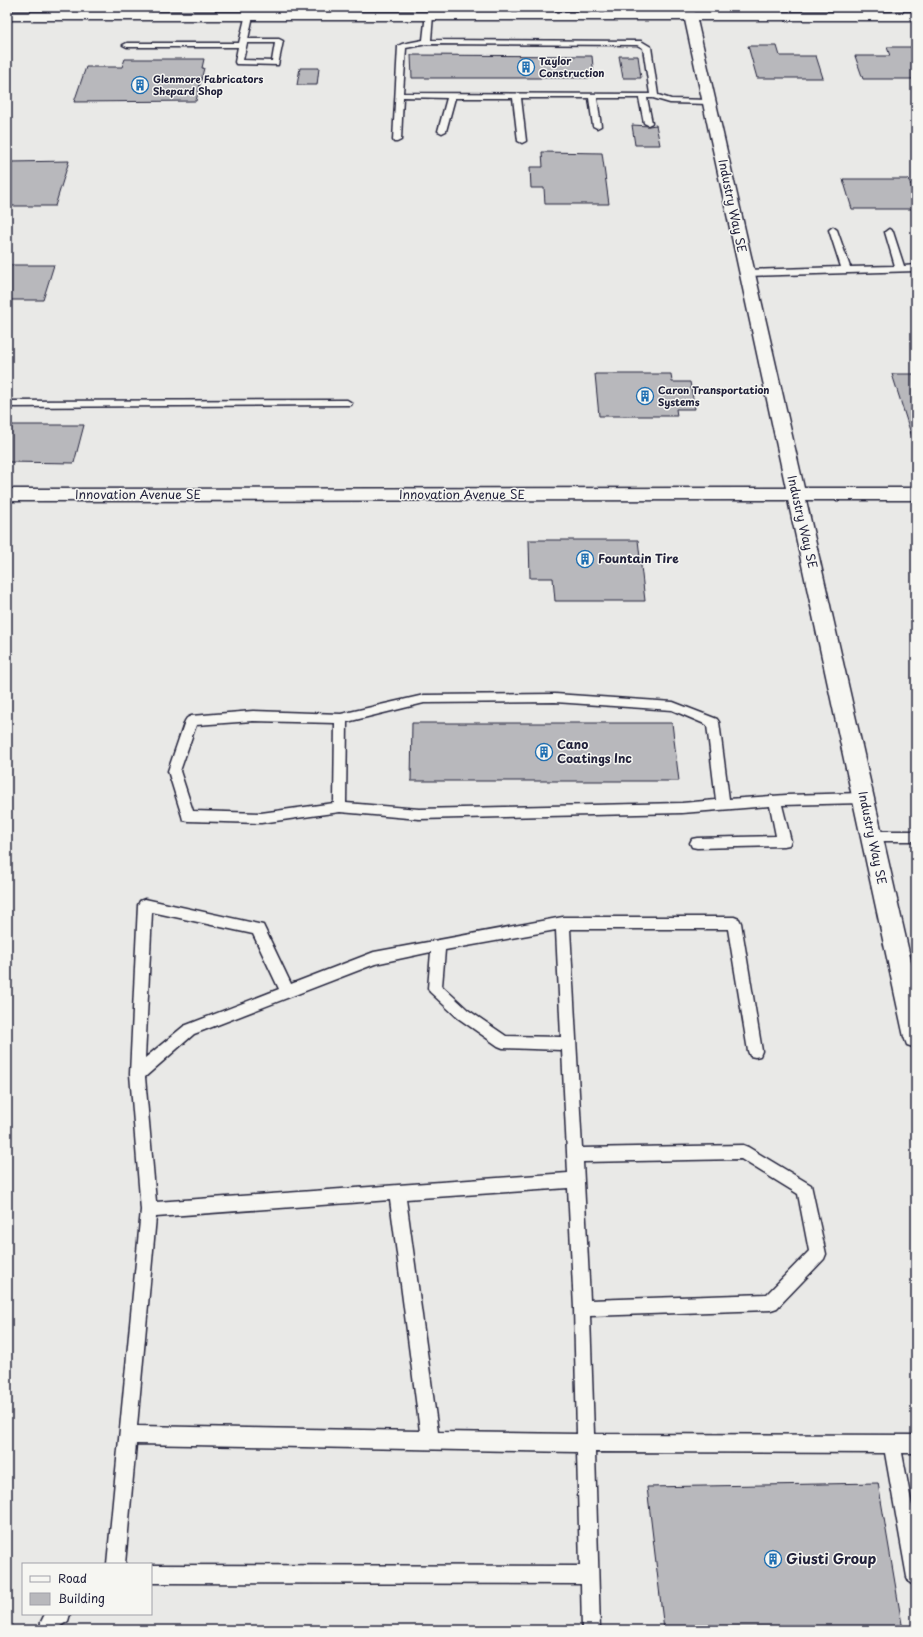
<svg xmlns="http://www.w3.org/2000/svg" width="923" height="1637" font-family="'Playpen Sans',sans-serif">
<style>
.building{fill:#b8b8bc;stroke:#22223b}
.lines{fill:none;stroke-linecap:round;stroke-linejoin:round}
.lane-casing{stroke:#22223b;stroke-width:3}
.street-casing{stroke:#22223b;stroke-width:3}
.lane{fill:#f6f6f2;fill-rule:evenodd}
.street{fill:#f6f6f2;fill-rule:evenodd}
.labels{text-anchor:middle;stroke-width:3;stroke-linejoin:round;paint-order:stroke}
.far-poi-label{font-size:10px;font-weight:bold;fill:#22223b;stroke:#f6f6f2;text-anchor:start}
.street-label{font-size:12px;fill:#22223b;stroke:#f6f6f2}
.poi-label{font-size:12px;font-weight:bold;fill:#22223b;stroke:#f6f6f2;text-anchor:start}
.near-poi-label{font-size:14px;font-weight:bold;fill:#22223b;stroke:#f6f6f2;text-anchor:start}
</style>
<rect width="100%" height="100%" fill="#e9e9e7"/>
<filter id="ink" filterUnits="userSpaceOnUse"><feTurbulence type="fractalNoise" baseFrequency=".025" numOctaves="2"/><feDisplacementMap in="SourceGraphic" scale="8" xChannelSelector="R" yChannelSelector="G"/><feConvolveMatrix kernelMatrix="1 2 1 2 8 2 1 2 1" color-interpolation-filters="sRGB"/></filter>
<g filter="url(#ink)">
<!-- building -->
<g class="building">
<polygon points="748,46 777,46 780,56 816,56 823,78 757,78"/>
<polygon points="887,47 916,47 916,79 863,79 855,56 890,56"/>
<polygon points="411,55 592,56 594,78 412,78"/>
<polygon points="619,56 638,56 641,78 623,78"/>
<polygon points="125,59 204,59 202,68 204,68 196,101 74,102 86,67 122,67"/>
<polygon points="300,68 319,68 317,85 297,85"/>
<polygon points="632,125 649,126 656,125 660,145 635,145"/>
<polygon points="542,152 602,153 609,204 545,204 544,188 531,188 530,167 543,167"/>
<polygon points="69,161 55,206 7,206 7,174 11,162"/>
<polygon points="843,179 908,179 912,188 916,188 916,209 852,209"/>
<polygon points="7,265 54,265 43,300 7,300"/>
<polygon points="595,374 671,374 672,382 690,382 695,409 676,409 677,416 599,416"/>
<polygon points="892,374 916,374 916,437 912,437"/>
<polygon points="7,425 84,425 74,463 7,462"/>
<polygon points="529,540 638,540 645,601 555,601 553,578 530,578"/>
<polygon points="412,723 672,723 679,781 411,781"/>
<polygon points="878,1483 903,1630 664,1630 647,1487"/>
</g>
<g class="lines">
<!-- lane casing -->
<g class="lane-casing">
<g id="lane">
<path d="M 426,13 L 429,13 L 433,15 L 431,40 L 641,41 L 651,47 L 658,95 L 671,99 L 709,100 L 713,102 L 709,104 L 670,103 L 653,98 L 647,98 L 652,123 L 648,125 L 644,123 L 639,98 L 597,98 L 601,126 L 597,128 L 593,126 L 589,98 L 521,98 L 526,141 L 522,143 L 518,141 L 513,98 L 455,98 L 446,131 L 442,133 L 438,131 L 447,98 L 403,97 L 401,140 L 397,142 L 394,142 L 393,140 L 398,46 L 402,44 L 423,40 ZM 427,44 L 637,45 L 643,48 L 650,94 L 403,93 L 406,48 Z"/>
<path d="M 246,14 L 252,14 L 253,16 L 248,39 L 279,39 L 283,41 L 278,65 L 236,64 L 235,62 L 238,47 L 127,47 L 123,45 L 127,43 L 239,43 ZM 247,43 L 275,43 L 272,61 L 243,60 Z"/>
<polygon points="833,227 837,230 850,267 895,266 885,232 889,229 893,232 904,266 916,265 916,271 747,276 742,273 747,270 841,267 829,230"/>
<polygon points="347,400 352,403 351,405 7,407 7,401"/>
<path d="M 555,694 L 673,702 L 717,719 L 719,722 L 729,799 L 786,795 L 863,793 L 868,795 L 869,798 L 868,801 L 863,803 L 782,805 L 791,841 L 789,845 L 784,846 L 697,848 L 692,847 L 690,843 L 692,839 L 697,838 L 776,836 L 770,806 L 682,813 L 419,819 L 340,812 L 261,823 L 188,821 L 183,820 L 182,816 L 168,771 L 185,721 L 187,718 L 191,716 L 253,711 L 341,714 L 424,695 ZM 555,702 L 672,710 L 707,725 L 716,800 L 682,803 L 419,809 L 346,803 L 347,722 L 424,703 ZM 253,721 L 335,723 L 334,803 L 261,813 L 193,811 L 180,771 L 196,725 Z"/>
<polygon points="872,831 916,831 916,841 872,841 867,840 865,836 867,832"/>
<path d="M 145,899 L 263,925 L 291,984 L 374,952 L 563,917 L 734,917 L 739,919 L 741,923 L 762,1051 L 760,1056 L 755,1057 L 750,1056 L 748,1051 L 728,929 L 570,929 L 582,1148 L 743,1145 L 748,1147 L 811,1185 L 826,1254 L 824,1259 L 777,1308 L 771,1310 L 590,1316 L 594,1434 L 916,1435 L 916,1453 L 902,1453 L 916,1527 L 916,1586 L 910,1583 L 907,1577 L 885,1453 L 595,1452 L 600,1630 L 582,1630 L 581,1584 L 151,1583 L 151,1565 L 580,1566 L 577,1452 L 136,1444 L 125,1564 L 107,1564 L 141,1210 L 130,1074 L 138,905 L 140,901 ZM 152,912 L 253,934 L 279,989 L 184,1026 L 145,1058 ZM 556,930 L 561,1037 L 506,1036 L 468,1010 L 442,986 L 445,950 ZM 431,952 L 428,988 L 430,992 L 458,1018 L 498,1046 L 503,1048 L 562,1050 L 568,1173 L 156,1202 L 145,1077 L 194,1034 L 375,964 ZM 741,1159 L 798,1194 L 809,1251 L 767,1294 L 590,1300 L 583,1162 ZM 568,1188 L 574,1308 L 577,1434 L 438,1432 L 406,1199 ZM 390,1200 L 420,1431 L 137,1426 L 156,1217 Z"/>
<polygon points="45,1614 70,1614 68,1621 59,1627 58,1630 40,1630 41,1622"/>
</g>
</g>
<!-- street casing -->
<g class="street-casing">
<polygon id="street" points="682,7 694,7 695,12 916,12 916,20 697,20 804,488 916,488 916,500 806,500 916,983 916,1048 907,1045 904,1037 788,500 7,501 7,489 786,488 685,20 7,20 7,12 683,12"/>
</g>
<!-- lane -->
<use href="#lane" class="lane"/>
<!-- street -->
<use href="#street" class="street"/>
</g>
</g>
<!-- icons -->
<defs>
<g id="building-ring" transform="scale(0.9)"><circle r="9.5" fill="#f6f6f2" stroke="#1f6fb2" stroke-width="1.5"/><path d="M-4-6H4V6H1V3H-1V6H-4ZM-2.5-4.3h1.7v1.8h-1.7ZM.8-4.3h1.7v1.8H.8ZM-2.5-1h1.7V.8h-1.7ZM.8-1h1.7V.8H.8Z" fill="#1f6fb2"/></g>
</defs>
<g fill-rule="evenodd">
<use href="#building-ring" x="526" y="67"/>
<use href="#building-ring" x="140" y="85"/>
<use href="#building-ring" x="645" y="396"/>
<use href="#building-ring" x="585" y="559"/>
<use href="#building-ring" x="544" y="752"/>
<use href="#building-ring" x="773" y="1559"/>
</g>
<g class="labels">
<!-- far-poi labels -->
<g class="far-poi-label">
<text x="539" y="65">Taylor<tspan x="539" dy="12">Construction</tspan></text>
<text x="153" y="83">Glenmore Fabricators<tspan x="153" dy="12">Shepard Shop</tspan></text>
<text x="658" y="394">Caron Transportation<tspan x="658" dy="12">Systems</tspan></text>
</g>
<!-- street labels -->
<g class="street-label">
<text transform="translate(732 206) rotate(78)" y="4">Industry Way SE</text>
<text x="138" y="499">Innovation Avenue SE</text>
<text x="462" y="499">Innovation Avenue SE</text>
<text transform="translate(802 522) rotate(77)" y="4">Industry Way SE</text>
<text transform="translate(872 838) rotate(78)" y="4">Industry Way SE</text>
</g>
<!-- poi labels -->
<g class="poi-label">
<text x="598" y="563">Fountain Tire</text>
<text x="557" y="749">Cano<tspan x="557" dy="14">Coatings Inc</tspan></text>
</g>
<!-- near-poi labels -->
<g class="near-poi-label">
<text x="786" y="1564">Giusti Group</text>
</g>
</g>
<!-- margin -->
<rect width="923" height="1637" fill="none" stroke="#f6f6f2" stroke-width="24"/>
<rect x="12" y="12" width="899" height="1613" fill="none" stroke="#22223b" stroke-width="1.5" filter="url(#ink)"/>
<!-- legend -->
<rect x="22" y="1563" width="130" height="52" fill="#f6f6f2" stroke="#a1a1a9"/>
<rect x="30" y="1576" width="20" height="6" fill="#f6f6f2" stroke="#a1a1a9"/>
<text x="58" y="1583" font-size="12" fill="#22223b">Road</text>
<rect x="30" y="1593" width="20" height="12" fill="#b8b8bc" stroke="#a1a1a9"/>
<text x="58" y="1603" font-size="12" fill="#22223b">Building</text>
</svg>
